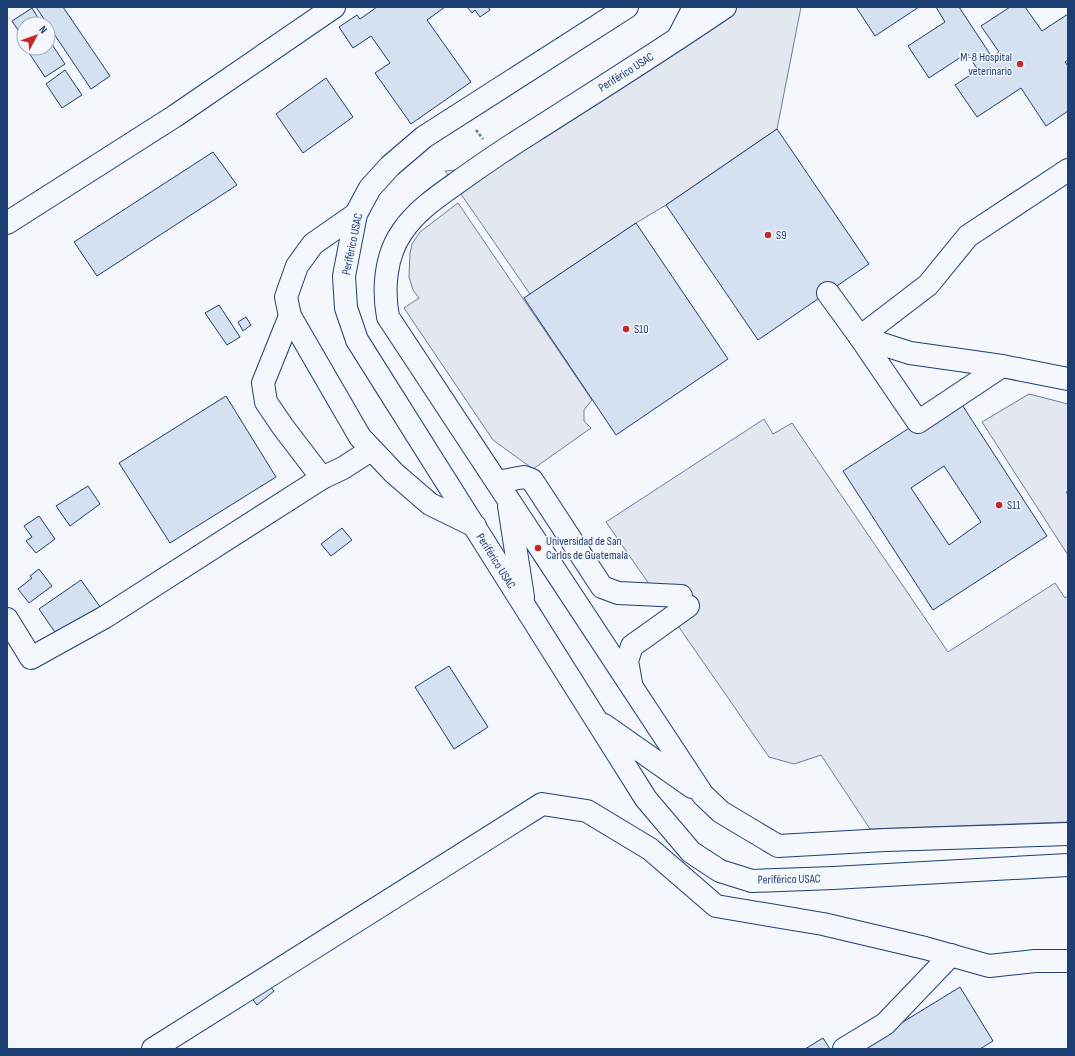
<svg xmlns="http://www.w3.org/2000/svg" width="1075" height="1056" font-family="'Sofia Sans Condensed',sans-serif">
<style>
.parking{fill:#e3e8f0;stroke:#687fa3}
.building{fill:#d5e0f0;stroke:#1d3f73;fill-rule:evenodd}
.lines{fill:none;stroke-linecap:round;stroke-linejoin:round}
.minor-casing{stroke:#1d3f73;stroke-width:24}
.path{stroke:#5e769c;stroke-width:2.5;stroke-dasharray:3 2;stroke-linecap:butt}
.minor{stroke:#f4f7fb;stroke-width:22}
.poi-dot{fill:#c62828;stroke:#f4f7fb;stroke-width:1.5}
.labels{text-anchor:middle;stroke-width:3;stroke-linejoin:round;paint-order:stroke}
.poi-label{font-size:12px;fill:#1d3f73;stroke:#f4f7fb;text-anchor:start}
.street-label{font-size:12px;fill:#1d3f73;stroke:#f4f7fb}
</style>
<rect width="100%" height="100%" fill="#f4f7fb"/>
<!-- parking -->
<g class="parking">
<polygon points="725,7 801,7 777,129 666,205 636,223 530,294 445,171 477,168"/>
<polygon points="458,203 592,400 584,410 584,421 591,428 533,469 493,440 404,308 419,298 413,290 409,277 410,253 412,244 420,232"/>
<polygon points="1029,394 1068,404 1068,491 1066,492 1068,495 1068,555 982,422"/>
<polygon points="764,419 773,434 792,423 948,652 1055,583 1065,598 1068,596 1068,822 870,829 821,755 794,764 769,757 606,522"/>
</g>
<!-- building -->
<g class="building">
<polygon points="36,7 63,7 110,76 91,89"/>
<polygon points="377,7 445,7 427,20 471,82 411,124 375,73 390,63 371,36 353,48 339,27 357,15 360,19"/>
<polygon points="467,7 488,7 490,10 480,17 475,10 472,13"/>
<polygon points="856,7 919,7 875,36"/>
<polygon points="936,7 959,7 992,57 999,52 981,26 1010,7 1025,7 1042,31 1068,14 1068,60 1065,62 1068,66 1068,111 1046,126 1021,88 977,117 955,85 978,70 967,53 929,78 908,46 945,22"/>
<polygon points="32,8 42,24 24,24 24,39 12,21"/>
<polygon points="48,40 49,40 65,64 45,77 29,53 37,48 48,48"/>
<polygon points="65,70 82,95 62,108 46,84"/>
<polygon points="326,78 353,117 303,153 276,114"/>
<polygon points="777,129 869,264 758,340 666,205"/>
<polygon points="213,152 237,185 97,276 74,242"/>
<polygon points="636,223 728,359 616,435 524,298"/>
<polygon points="219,305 240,337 227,345 205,313"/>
<polygon points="246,317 251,325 243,331 238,322"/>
<polygon points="226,396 276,477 170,543 119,463"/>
<path d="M 957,397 L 1047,536 L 933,610 L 843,471 ZM 944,466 L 981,522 L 949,545 L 911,488 Z"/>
<polygon points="88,486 100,504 70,526 56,506"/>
<polygon points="39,516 55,539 36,553 26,541 32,537 24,526"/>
<polygon points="342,528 352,540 331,556 321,544"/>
<polygon points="39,569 52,586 29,603 18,589 32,578 30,576"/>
<polygon points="81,580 103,611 61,641 39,609"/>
<polygon points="449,666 488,727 454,749 415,687"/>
<polygon points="260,973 274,991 257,1005 243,987"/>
<polygon points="960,987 993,1041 980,1049 859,1049"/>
<polygon points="823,1038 830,1049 805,1049"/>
</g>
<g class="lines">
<!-- minor casing -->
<g class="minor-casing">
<g id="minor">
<polyline points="627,7 424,137 390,166 370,188 356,214 344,276 346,308 357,340 646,799 691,852 720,871 752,881 833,878 1068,865"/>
<path d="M 725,7 C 662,50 598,90 534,131 C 508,147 483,164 458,182 C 438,196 416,211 402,232 C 385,256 383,290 388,317 L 703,795 L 721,812 L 778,846 L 885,840 L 1068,834"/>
<polyline points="678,38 694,7"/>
<polyline points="356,214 313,244 297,266 286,297 290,316 360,437 394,473 430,504 475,526"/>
<polyline points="7,223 175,116 334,7"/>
<polyline points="828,293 860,337 910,353 1002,366 1068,379"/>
<polyline points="290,316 263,383 266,402 283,427 322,478 343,468 371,450"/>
<polyline points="1002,366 918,422 860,337 928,285 968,236 1068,170"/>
<polyline points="497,482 524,477 532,480 602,587 618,593 681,596"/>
<polyline points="509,506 523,597"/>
<polyline points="7,619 31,658 105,617 322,478"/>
<polyline points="631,683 627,661 632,646 688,606"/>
<polyline points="604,725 692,787"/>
<polyline points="153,1049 542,804 587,811 650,849 716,906 823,924 925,948 989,966 1035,961 1068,961"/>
<polyline points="844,1049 885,1024 951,955"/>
</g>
</g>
<!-- path -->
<polyline class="path" points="476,130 483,139"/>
<!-- minor -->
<use href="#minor" class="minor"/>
</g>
<!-- markers -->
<g class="poi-dot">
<circle cx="1020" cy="64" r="4"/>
<circle cx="768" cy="235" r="4"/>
<circle cx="626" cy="329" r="4"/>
<circle cx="999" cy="505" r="4"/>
<circle cx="538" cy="548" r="4"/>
</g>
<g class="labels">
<!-- poi labels -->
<g class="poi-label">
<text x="1012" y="61" text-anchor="end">M-8 Hospital<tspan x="1012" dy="14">veterinario</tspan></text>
<text x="776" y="239">S9</text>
<text x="634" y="333">S10</text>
<text x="1007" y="509">S11</text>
<text x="546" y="545">Universidad de San<tspan x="546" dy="14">Carlos de Guatemala</tspan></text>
</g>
<!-- street labels -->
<g class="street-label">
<text transform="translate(626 72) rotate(-32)" y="4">Periférico USAC</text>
<text transform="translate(352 244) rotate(-78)" y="4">Periférico USAC</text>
<text transform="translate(496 561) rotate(58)" y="4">Periférico USAC</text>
<text transform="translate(789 879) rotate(-1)" y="4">Periférico USAC</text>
</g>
</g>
<!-- border -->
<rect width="1075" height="1056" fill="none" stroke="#1d3f73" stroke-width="16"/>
<!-- north arrow -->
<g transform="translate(36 36) rotate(49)"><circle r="19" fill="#f4f7fb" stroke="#9eadc5"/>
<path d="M0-3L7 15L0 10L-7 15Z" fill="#c62828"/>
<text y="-6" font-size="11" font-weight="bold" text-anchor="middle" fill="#1d3f73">N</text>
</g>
</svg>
